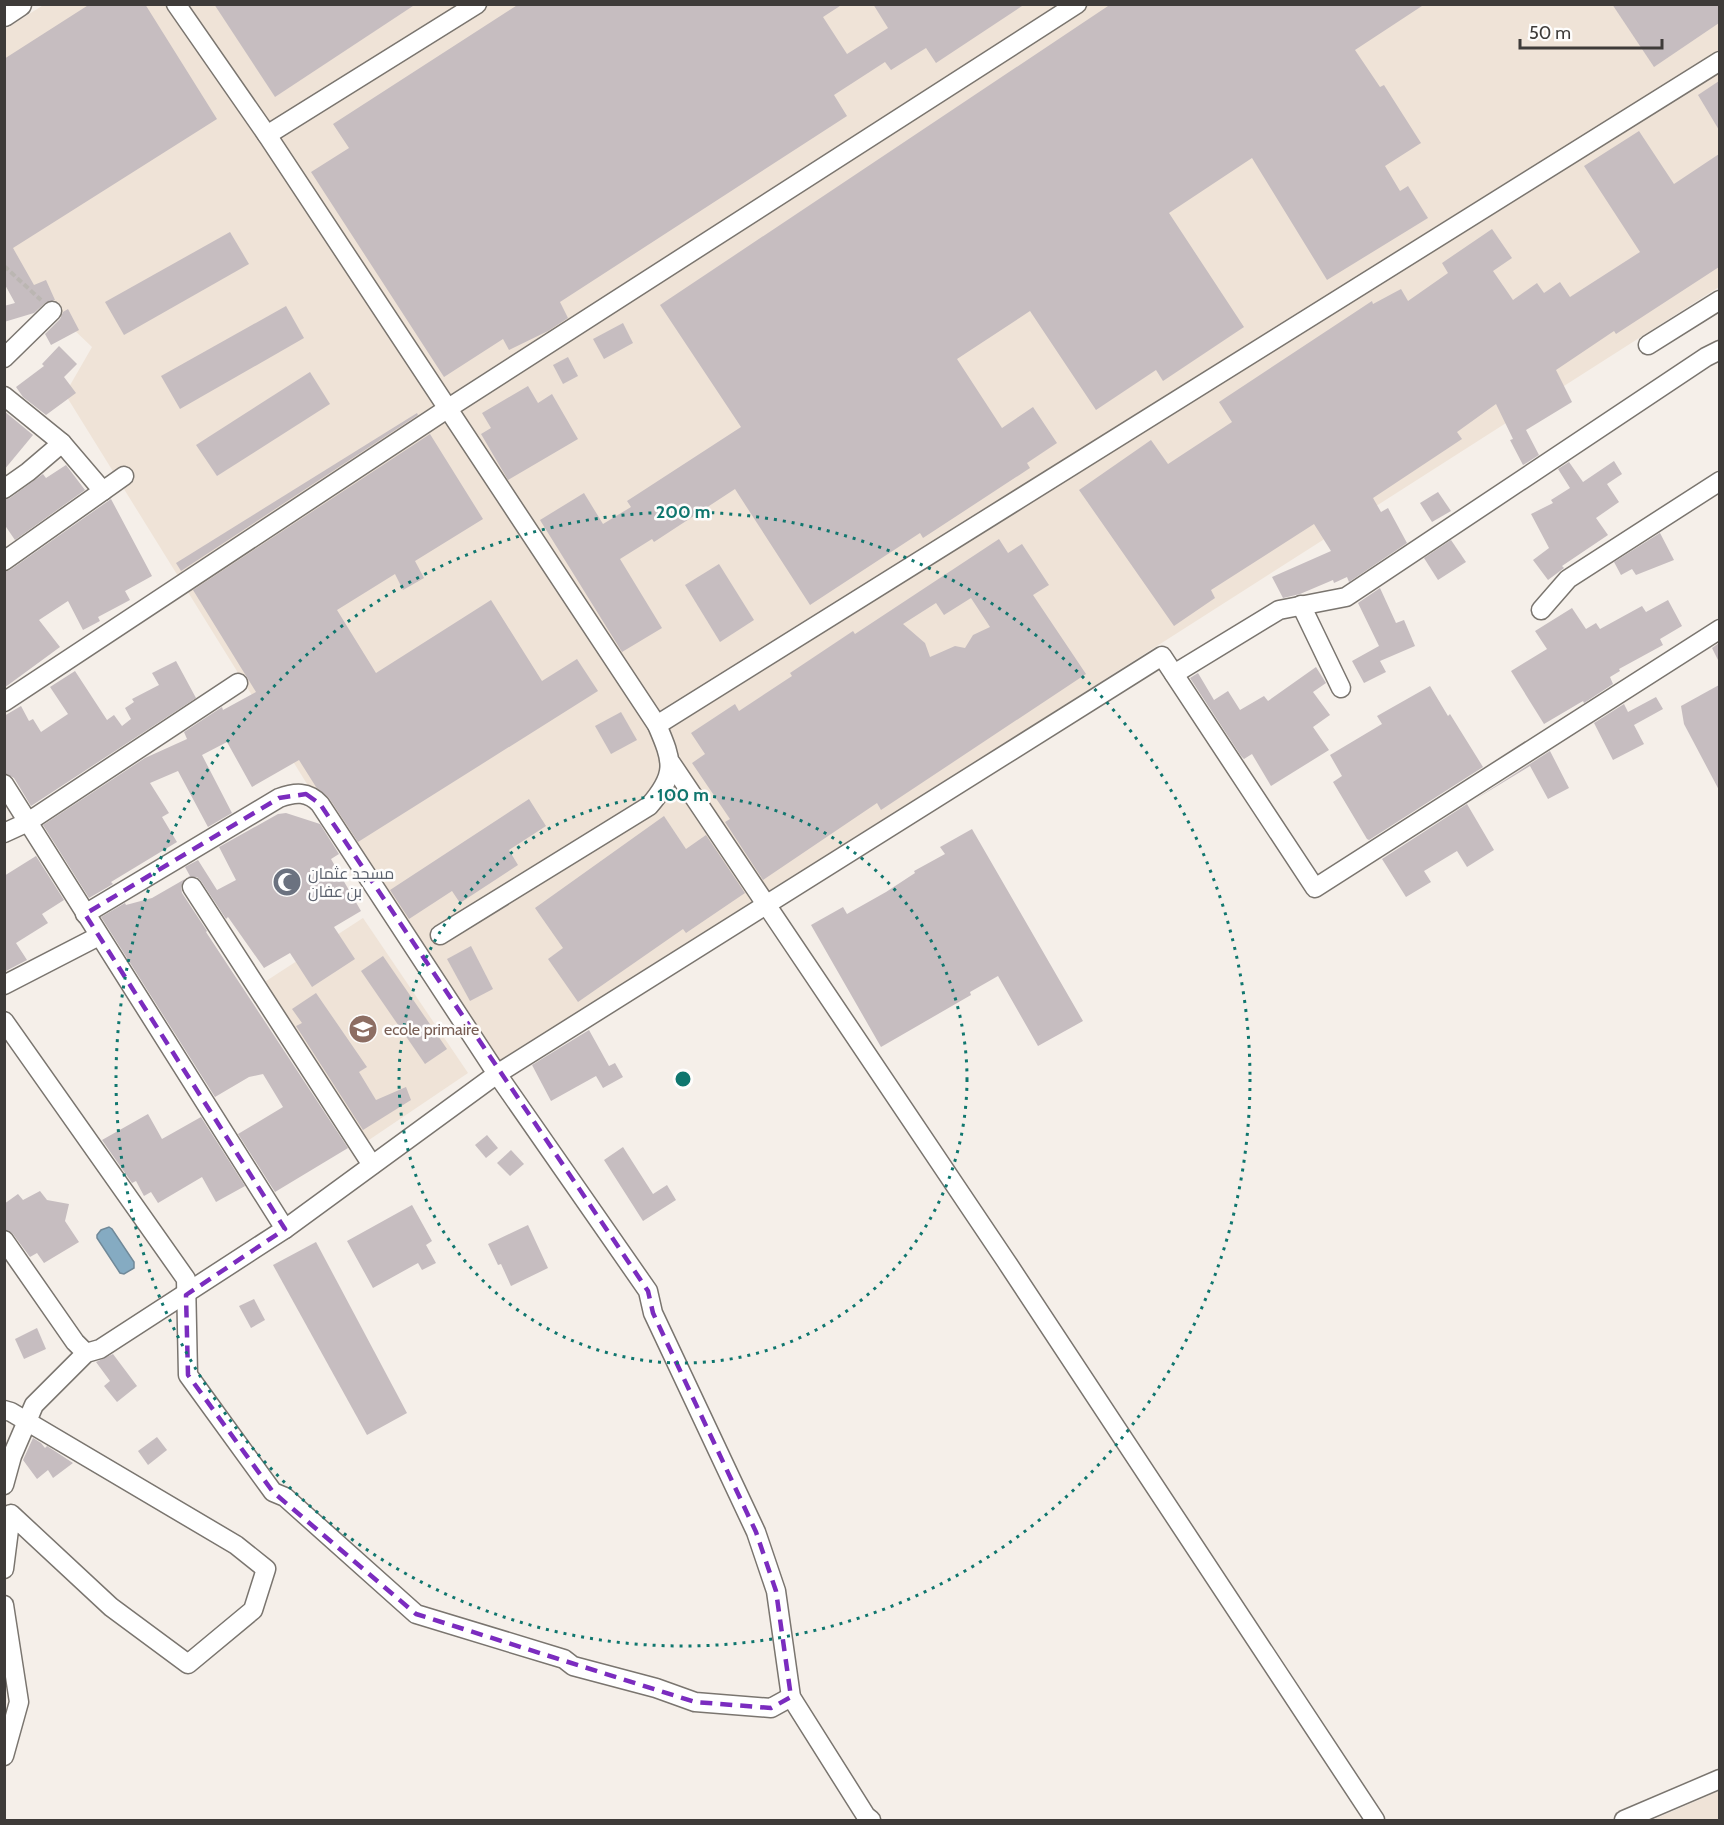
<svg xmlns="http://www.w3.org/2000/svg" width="1724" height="1825" font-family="Cabin,Cairo,sans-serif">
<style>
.built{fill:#efe3d7}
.water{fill:#85abc2;stroke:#708999;stroke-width:1.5}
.building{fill:#c6bdc0;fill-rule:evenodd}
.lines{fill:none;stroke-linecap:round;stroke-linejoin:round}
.street-casing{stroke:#7a756f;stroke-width:21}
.secondary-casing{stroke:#7a756f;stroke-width:27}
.path{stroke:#bbb6b2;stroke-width:4;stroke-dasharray:6 3;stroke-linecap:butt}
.street{stroke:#fff;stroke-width:18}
.secondary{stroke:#fff;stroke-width:24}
.marked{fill:none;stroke:#7b2cbf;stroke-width:4.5;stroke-dasharray:12 8;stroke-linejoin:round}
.ring{fill:none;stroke:#0f766e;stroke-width:3;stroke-dasharray:3 6}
.labels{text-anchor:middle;stroke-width:5;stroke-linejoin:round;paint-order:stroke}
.worship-label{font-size:16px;fill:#5b616d;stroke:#fefdfc;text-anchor:start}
.education-label{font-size:16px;fill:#785e54;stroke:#fefdfc;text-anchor:start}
.centre{fill:#0f766e;stroke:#fefdfc;stroke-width:3}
.ring-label{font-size:18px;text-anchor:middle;font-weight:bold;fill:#0f766e;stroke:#fefdfc;stroke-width:5;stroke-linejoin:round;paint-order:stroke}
</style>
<rect width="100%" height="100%" fill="#f5efe9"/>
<!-- built -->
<g class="built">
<polygon points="45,4 1719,5 1719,287 487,1074 65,394 92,347 5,264 4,30"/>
<polygon points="363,918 468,1073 360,1146 260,985"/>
<polygon points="1719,1791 1719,1820 1652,1820"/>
</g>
<!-- water -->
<polygon class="water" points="109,1227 112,1229 134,1262 134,1268 124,1274 120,1273 97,1238 97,1235 101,1230"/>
<!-- building -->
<g class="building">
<polygon points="90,4 145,4 217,119 13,248 34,285 46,280 55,300 45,303 34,313 4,322 4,306 15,303 4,283 4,59"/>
<polygon points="214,4 416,4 275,97"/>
<polygon points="519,4 843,4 823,17 847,54 888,28 873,4 1025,4 936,63 926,48 891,70 885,62 834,95 847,116 560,302 568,318 548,331 509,350 503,339 444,377 311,172 349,148 333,124"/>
<polygon points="1111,4 1425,4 1355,50 1380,87 1384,85 1421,143 1385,166 1400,191 1408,186 1428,218 1327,280 1252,158 1169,213 1244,327 1163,381 1156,370 1096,410 1030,311 957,359 1002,428 1033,407 1057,443 1027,463 1030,468 923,538 920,533 810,605 735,489 654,542 652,539 620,559 662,628 622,652 540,520 584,493 603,524 631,507 627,501 741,427 660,305"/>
<polygon points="1612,4 1719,4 1719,23 1654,67"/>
<polygon points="1719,81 1719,130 1698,95"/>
<polygon points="1639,131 1674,184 1719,154 1719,267 1616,334 1614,331 1556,370 1572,402 1526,430 1539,455 1523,465 1510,440 1513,439 1496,404 1457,432 1462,439 1373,498 1381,512 1388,508 1407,543 1349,582 1347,577 1334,583 1333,580 1300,594 1283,598 1272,577 1331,551 1314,524 1211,590 1215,598 1174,626 1079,490 1151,440 1168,464 1232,422 1219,402 1372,301 1373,304 1401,289 1408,301 1448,273 1442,263 1492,229 1512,258 1493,271 1513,300 1537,283 1544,293 1560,282 1570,297 1640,252 1584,166"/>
<polygon points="230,232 249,264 124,335 105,302"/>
<polygon points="286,306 304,338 180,409 161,376"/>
<polygon points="68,309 79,330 51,345 45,334 60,319 63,312"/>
<polygon points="623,323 633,343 604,359 593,339"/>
<polygon points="59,346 77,364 64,377 76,393 46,415 23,397 16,387 44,366 42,364"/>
<polygon points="568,357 578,376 563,384 553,365"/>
<polygon points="310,372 330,404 217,476 196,445"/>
<polygon points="528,386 538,403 552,394 578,439 508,480 481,434 491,428 482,413"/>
<polygon points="4,411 33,435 4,470"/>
<polygon points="417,413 418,415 181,571 176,563"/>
<polygon points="430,434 483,519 415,561 424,578 403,590 395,574 337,610 376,673 491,600 542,681 577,659 598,691 358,842 329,798 316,787 299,760 252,787 227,742 202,755 232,813 208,827 178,771 150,783 169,813 162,817 177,842 111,882 113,884 89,898 43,825 145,758 187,739 184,732 222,707 223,710 256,692 193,590"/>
<polygon points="1614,461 1622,474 1607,484 1619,502 1596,518 1608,535 1562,566 1564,568 1548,580 1533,560 1549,548 1531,514 1553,503 1551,500 1570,488 1558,469 1569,462 1583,482"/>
<polygon points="66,465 85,490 15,540 4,524 4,500 10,498 43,474 46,478"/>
<polygon points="1438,492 1451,511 1432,522 1420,503"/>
<polygon points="111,499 152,576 125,591 130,600 98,617 100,621 83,630 68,601 39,620 60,647 4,688 4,572 10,570"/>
<polygon points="1660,533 1674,560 1636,575 1632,569 1621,575 1614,562"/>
<path d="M 999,539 L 1008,553 L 1022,544 L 1049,585 L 1033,595 L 1086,674 L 881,810 L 877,803 L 763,880 L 725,822 L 730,819 L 692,763 L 705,754 L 691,733 L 735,704 L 739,711 L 792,676 L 790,673 L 853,631 L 855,634 ZM 971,598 L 990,627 L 973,635 L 965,648 L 955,646 L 930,657 L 925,643 L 903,624 L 936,603 L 944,615 Z"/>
<polygon points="1451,540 1466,562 1438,580 1424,558"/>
<polygon points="719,564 754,620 720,642 685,585"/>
<polygon points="1380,588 1396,623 1404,620 1415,646 1380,661 1386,672 1364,683 1352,661 1379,646 1358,603"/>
<polygon points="1668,600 1682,626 1660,639 1663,645 1619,669 1620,671 1610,677 1613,684 1584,703 1583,701 1544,724 1511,671 1547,649 1535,631 1572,608 1586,629 1596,623 1600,629 1642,606 1646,612"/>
<polygon points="1719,643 1719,662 1712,648"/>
<polygon points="176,661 196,698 31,806 14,778 4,773 4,716 21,706 29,721 33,719 41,732 68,714 50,687 75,671 107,720 114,715 122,726 131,719 125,708 134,702 132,699 159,685 152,673"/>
<polygon points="1316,667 1326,683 1313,692 1330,715 1313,727 1329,750 1271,786 1252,754 1244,759 1241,756 1190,678 1198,673 1214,700 1228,691 1240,710 1264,696 1268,701"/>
<polygon points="1719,685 1719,790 1684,724 1681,706"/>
<polygon points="1430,686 1448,716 1450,714 1483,767 1369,840 1367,839 1333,782 1342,776 1330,755 1382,724 1377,716"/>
<polygon points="1656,697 1663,709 1634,725 1644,744 1613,760 1594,723 1624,704 1628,712"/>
<polygon points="621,712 637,740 611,754 595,726"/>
<polygon points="1550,751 1569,788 1548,799 1530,766 1474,800"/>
<polygon points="529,799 546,826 509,850 518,865 460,903 452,891 409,919 390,890"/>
<polygon points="1467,804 1494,850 1467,867 1457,851 1424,871 1431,882 1406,897 1382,859"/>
<polygon points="286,813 320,824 339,854 331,859 361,911 334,927 355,959 312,987 290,953 264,968 228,917 226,919 201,881 197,877 188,877 190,876 185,867 198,860 217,890 236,880 219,847 278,814"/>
<polygon points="664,816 686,849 706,835 745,893 686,933 683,929 578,1002 548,959 563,948 535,908"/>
<polygon points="972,829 1083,1021 1038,1046 998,976 970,992 971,995 881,1047 811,925 843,907 847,914 886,892 915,873 914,871 945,854 940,847"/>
<polygon points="36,856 64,900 42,914 48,923 16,943 27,960 4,972 4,876"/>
<polygon points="185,879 181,887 182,893 207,931 206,932 348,1148 275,1192 238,1134 283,1107 263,1074 249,1077 215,1097 101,917 125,903 126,905 152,898"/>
<polygon points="471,946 493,989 470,1001 447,959"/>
<polygon points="383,956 447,1049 425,1064 361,971"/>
<polygon points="316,993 367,1067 359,1072 376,1100 406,1087 411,1100 363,1130 296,1026 302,1023 292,1009"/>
<polygon points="589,1030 609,1066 615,1063 623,1077 603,1088 596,1076 551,1101 532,1065"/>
<polygon points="148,1114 162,1139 201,1117 245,1186 216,1202 202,1177 158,1203 151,1192 144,1196 136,1181 132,1183 102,1140"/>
<polygon points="487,1135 498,1148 486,1158 475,1145"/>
<polygon points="623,1147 653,1194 667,1185 676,1200 643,1221 604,1160"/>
<polygon points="511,1150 524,1164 510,1176 497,1163"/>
<polygon points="40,1191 47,1200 69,1204 65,1221 79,1242 44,1263 37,1253 30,1257 13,1234 4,1229 4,1204 18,1194 23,1200"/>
<polygon points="412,1205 432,1241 426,1245 436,1263 422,1270 418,1263 373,1288 347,1241"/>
<polygon points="528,1225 548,1268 511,1286 501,1264 498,1265 488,1244"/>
<polygon points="316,1242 407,1413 367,1435 273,1265"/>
<polygon points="254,1299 265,1320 251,1328 239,1306"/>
<polygon points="37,1328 46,1349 24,1359 15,1339"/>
<polygon points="113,1354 137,1386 117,1402 104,1386 110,1381 96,1362"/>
<polygon points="157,1437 167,1450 148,1465 138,1451"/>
<polygon points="33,1438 41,1443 45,1448 47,1446 73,1463 53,1478 48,1470 37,1479 23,1460"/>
</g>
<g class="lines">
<!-- street casing -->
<g class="street-casing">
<g id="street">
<path d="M 176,4 L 267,135 L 657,725 C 673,762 677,774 649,806 L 440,935"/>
<polyline points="267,135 477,4"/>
<polyline points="1648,345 1720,300"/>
<polyline points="4,358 52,311"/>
<polyline points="4,396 62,443 103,491"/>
<polyline points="4,489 28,472 62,443"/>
<polyline points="4,561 124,476"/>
<polyline points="1301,605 1341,688"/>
<polyline points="1541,610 1568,579 1720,481"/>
<polyline points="1174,674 1279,610 1346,597 1706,357 1720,350"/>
<polyline points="4,702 447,409 1077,4"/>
<polyline points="657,725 1720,61"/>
<polyline points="671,763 1006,1261 1375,1820"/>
<polyline points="4,784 285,1229"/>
<polyline points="4,833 28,822 238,683"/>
<polyline points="192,887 372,1165"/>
<polyline points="4,985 99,936"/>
<polyline points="4,1021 186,1279 188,1375 273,1492 285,1497 416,1614 564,1659 573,1666 656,1688 695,1702 771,1708 791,1697"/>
<polyline points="4,1240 75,1342 86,1353"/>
<polyline points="4,1410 11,1412 236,1545 266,1569 253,1610 188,1664 111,1607 11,1514 4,1569"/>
<path d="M 4,1485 L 12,1456 L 34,1405 L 86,1353 L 100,1349 L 285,1229 L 497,1074 L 320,804 C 308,791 295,792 279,798 L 85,914"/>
<polyline points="4,1605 19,1702 4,1756"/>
<polyline points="871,1820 866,1816 791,1697 776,1591 756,1532 653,1313 648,1291 497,1074 1162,656 1315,888 1720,629"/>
<polyline points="1624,1820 1720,1779"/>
</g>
</g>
<!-- secondary casing -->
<g class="secondary-casing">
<polyline id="secondary" points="4,14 19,4"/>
</g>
<!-- path -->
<polyline class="path" points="4,266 41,300"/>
<!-- street -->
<use href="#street" class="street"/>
<!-- secondary -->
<use href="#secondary" class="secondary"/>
</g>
<!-- marked area -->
<path class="marked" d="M 306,794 L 320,804 L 648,1291 L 653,1313 L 756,1532 L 776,1591 L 791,1697 L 771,1708 L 695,1702 L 416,1614 L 273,1492 L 188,1375 L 186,1295 L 285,1229 L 85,914 L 279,798 Z"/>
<!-- distance rings -->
<g class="ring">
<circle cx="683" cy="1079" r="284"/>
<circle cx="683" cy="1079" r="567"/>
</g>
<!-- icons -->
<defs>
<g id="mosque-disc" transform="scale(1.5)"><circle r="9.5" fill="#6b7280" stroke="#fefdfc"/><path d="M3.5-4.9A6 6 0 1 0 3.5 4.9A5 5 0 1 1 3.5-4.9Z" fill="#fff"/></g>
<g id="school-disc" transform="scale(1.5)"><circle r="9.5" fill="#8d6e63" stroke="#fefdfc"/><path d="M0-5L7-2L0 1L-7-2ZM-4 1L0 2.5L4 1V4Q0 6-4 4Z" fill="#fff"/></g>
</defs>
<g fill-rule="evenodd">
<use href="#mosque-disc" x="287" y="882"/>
<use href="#school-disc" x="363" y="1029"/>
</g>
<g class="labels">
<!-- worship labels -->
<g class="worship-label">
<text x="308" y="879">مسجد عثمان<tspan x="308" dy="18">بن عفان</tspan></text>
</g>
<!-- education labels -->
<g class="education-label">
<text x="384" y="1035">ecole primaire</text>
</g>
</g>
<circle cx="683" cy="1079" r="9" class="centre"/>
<g class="ring-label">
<text x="683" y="518">200 m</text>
<text x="683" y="801">100 m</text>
</g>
<!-- border -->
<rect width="1724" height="1825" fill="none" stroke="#3e3b39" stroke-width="12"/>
<!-- scale -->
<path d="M1520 39v9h142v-9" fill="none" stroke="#3e3b39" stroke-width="3"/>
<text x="1529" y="39" font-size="18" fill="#3e3b39" stroke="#fefdfc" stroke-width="4.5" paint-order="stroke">50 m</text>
</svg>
